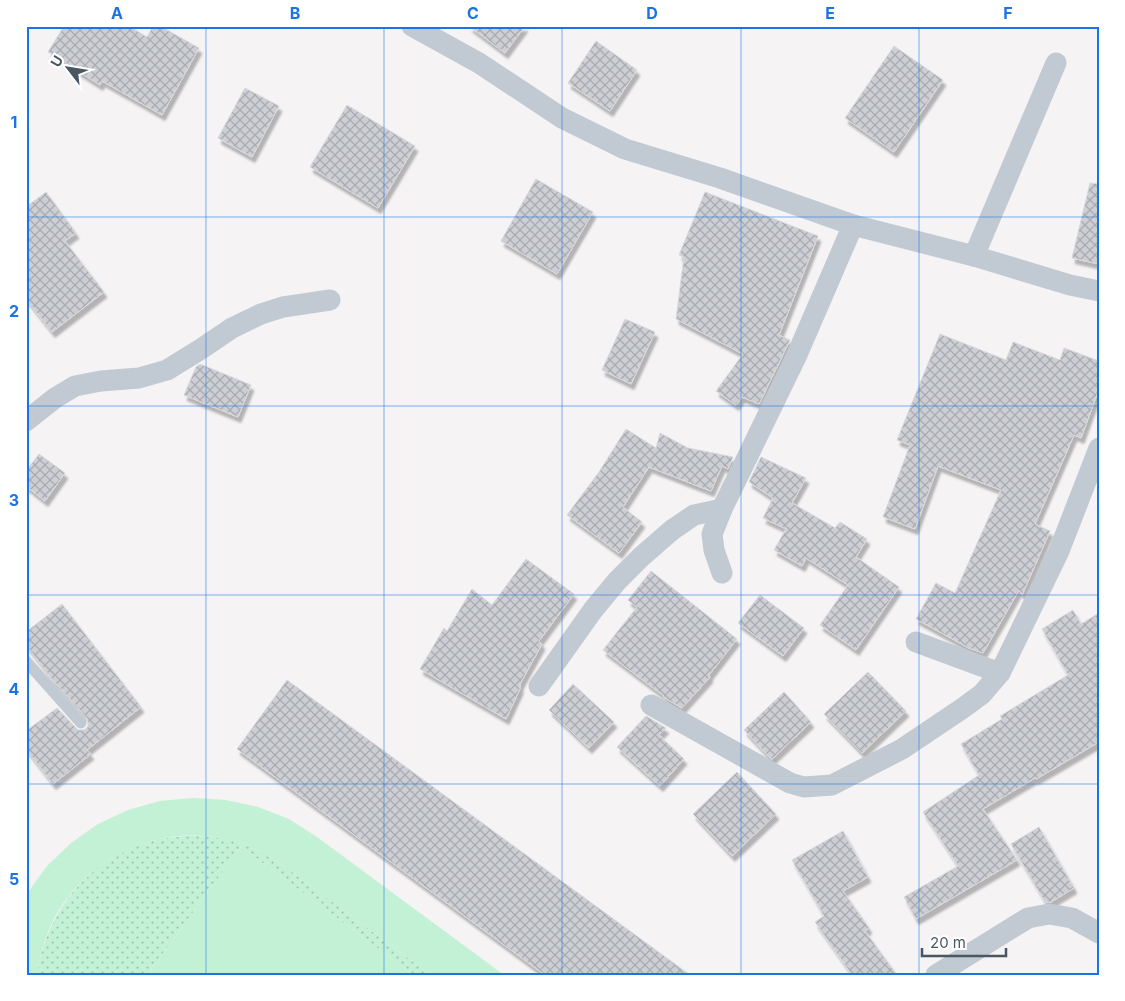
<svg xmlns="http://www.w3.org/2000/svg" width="1125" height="1001" font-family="Inter,sans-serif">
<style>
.grass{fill:url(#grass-dots)}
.garden{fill:#c3f1d5}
.building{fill:url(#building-cross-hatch);stroke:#d7d9de;filter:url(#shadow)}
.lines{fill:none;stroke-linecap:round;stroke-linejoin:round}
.service{stroke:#c1cad2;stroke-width:11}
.minor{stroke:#c1cad2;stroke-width:21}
.grid{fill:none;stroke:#1a73e8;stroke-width:1;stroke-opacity:0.55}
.neatline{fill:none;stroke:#1a73e8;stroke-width:2}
.grid-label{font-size:16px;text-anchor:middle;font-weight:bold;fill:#1a73e8}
</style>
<defs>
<pattern id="grass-dots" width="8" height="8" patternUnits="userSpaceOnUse" patternTransform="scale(1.25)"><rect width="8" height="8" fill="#c3f1d5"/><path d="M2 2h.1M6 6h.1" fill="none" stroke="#a0c6b0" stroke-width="1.8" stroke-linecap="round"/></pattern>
<pattern id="building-cross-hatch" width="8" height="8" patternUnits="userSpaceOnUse" patternTransform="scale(1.25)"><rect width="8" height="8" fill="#cdcfd5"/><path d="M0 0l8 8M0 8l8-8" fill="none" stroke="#a8abb0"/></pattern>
<filter id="shadow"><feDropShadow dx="3" dy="5.5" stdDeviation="1" flood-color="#0004"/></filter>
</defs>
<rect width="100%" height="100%" fill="#f5f3f3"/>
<!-- grass -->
<path class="grass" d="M 188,836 C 196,836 204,836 212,837 C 238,839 262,852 284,866 L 431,975 L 414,975 L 241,847 L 147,975 L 37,975 C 47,907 93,854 161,839 C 170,837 179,837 188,836 Z"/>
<!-- garden -->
<g class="garden">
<path d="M 193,798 L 226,800 L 258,807 L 289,819 L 317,837 L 504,975 L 431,975 L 284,866 C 262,852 240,841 214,837 C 154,828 91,859 59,910 C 47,930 40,952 37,975 L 26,975 L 26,895 L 47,866 L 71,843 L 98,824 L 128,810 L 160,801 Z"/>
<polygon points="241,847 414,975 147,975"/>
</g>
<!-- building -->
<g class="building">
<polygon points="64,26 129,26 147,37 153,26 160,26 199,48 162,115 102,81 100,85 48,52"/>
<polygon points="469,26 525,26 505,53"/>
<polygon points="596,41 637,70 610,111 568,83"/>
<polygon points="894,46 943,80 894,152 845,118"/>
<polygon points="245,88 279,106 252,157 218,138"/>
<polygon points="347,105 415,146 378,208 310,167"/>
<polygon points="536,179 593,212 557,274 501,241"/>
<polygon points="1090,183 1099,184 1099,264 1072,258"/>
<polygon points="46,192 76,233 65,241 104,292 52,332 26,299 26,207"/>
<polygon points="705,192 818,236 779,335 790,340 759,404 742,397 736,405 716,391 743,354 676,319 684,257 679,255"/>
<polygon points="625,319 655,332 631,384 602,370"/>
<polygon points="940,334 1006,360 1013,342 1060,360 1064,348 1099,361 1099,389 1081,438 1074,435 1035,524 1050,531 1022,595 1019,590 983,653 969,648 916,619 936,583 955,593 1001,490 938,466 915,529 883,517 910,445 897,440"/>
<polygon points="200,364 251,385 238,417 184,395 196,367"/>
<polygon points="626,429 656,448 660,433 688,448 733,457 728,469 722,466 711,491 649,467 623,507 642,522 619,553 567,515 599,472"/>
<polygon points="39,454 65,473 45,501 26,486 26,471"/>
<polygon points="761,457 806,478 792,503 835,528 840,522 867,539 856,557 899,587 856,650 820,625 848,585 806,558 802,566 774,550 786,529 763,518 773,498 749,482"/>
<polygon points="526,559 574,594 539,641 542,644 520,684 520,689 506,719 420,669 444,628 447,631 472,589 492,605"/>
<polygon points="651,571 737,639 709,675 710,677 682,708 663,697 664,696 603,650 637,607 628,600"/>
<polygon points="760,595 804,628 783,656 738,623"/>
<polygon points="62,604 141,707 87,750 91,754 53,784 26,749 26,731 57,708 78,730 82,730 86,729 88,726 88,722 87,718 52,679 26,645 26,632"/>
<polygon points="1073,610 1081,624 1099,613 1099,742 1036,779 1035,778 983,809 1017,860 916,919 904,897 958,866 923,812 979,775 961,744 1002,719 1000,716 1068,675 1042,629"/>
<polygon points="868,672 906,711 862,753 824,714"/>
<polygon points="287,680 690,975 545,975 237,749"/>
<polygon points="573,684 614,722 589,748 549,710"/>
<polygon points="784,692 811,722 772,759 769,757 744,730"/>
<polygon points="646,716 666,728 659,735 684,759 660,786 617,747"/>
<polygon points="737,772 776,814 732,856 693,814"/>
<polygon points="1039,827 1074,888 1051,902 1045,902 1011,844"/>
<polygon points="843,831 868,877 843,891 869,928 865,931 897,975 852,975 815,922 824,916 792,860"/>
</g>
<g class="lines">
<!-- service -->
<polyline class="service" points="26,661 81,723"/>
<!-- minor -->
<g class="minor">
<polyline points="412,26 479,63 562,118 625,149 720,178 853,225 974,256 1070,285 1099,291"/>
<polyline points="974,256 1056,63"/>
<polyline points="26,421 55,398 75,386 101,381 139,378 167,370 201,349 232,328 261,314 283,307 330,300"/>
<polyline points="722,573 714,550 712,534 722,509 796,357 853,225"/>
<polyline points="916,642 1000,673"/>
<polyline points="539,686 593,610 617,581 641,557 672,530 694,515 722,509"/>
<polyline points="651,705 790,783 804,787 832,785 902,749 963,708 982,694 1000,673 1059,551 1099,448"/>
<polyline points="936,975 1028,918 1049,914 1072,918 1099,933"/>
</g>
</g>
<!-- grid -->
<path class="grid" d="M 206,26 L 206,975M 384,26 L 384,975M 562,26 L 562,975M 741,26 L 741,975M 919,26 L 919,975M 26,217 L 1099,217M 26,406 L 1099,406M 26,595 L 1099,595M 26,784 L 1099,784"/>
<!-- border -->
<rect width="1125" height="1001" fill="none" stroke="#ffffff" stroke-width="55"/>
<!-- north arrow -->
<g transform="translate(68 68) rotate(301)" stroke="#ffffff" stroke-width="4" paint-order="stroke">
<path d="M0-4L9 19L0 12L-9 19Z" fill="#4a5661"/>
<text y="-8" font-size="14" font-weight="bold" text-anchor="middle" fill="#4a5661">U</text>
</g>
<!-- scale -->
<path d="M922 948v8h84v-8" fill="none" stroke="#4a5661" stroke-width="2.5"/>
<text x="930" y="948" font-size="15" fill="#4a5661" stroke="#ffffff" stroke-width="4" paint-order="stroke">20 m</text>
<rect x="28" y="28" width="1070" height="946" class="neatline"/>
<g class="grid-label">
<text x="117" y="19">A</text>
<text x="295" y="19">B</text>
<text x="473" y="19">C</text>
<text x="652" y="19">D</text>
<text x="830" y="19">E</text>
<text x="1008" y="19">F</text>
<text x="14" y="128">1</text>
<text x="14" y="317">2</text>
<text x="14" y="506">3</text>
<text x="14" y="695">4</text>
<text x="14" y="885">5</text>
</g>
</svg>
